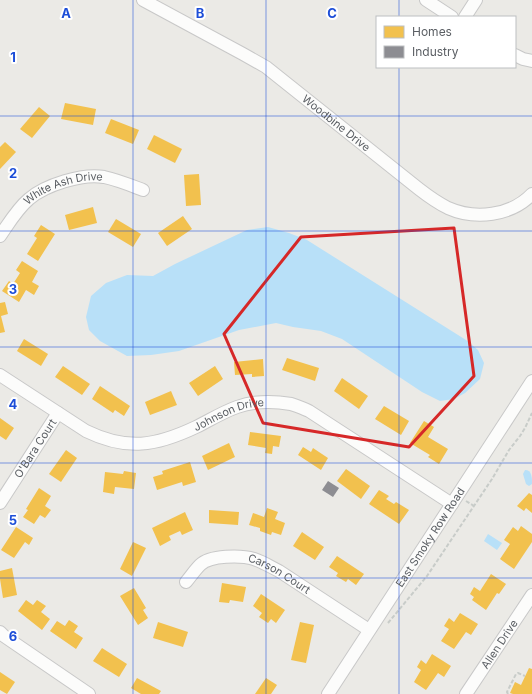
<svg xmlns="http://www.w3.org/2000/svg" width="532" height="694" font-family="Inter,sans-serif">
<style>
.water{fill:#b8e0f8}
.homes{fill:#f2c14e}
.industry{fill:#8d8d92}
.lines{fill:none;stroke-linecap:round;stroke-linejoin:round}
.minor-casing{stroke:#c8c8c8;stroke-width:14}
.path{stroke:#c8ccc9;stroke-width:2;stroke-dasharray:4 2;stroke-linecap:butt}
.minor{stroke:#fcfcfb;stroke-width:12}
.marked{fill:none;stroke:#d62828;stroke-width:3;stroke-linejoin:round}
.grid{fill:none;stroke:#1d4ed8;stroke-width:1;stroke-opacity:0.55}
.labels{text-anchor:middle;stroke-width:4;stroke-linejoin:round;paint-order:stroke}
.street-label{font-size:11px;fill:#5b5f64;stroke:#fff}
.grid-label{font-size:13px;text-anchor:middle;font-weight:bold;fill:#1d4ed8;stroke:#fff;stroke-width:4;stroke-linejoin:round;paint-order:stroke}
</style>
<rect width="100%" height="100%" fill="#ebeae6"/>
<!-- water -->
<g class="water">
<polygon points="268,227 289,233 307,240 466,340 478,350 484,363 480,379 465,393 454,399 440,401 422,392 342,339 321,331 293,327 276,323 239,330 179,351 151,355 127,356 100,341 89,330 86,317 91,296 106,283 127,275 153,276 175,264 247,230"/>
<path d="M 525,470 C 532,470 532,478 532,484 L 529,486 L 526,484 L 523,474 Z"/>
<polygon points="488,534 502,543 497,550 484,541"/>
</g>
<!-- homes -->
<g class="homes">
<polygon points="65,103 96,109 93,125 61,119"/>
<polygon points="39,107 50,116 32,138 20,129"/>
<polygon points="111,119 139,130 133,144 105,133"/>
<polygon points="154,135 182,149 175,163 147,149"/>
<polygon points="5,142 16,152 0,169 0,147"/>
<polygon points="199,174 201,205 186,206 184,175"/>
<polygon points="93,207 97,223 69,230 65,215"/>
<polygon points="183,216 192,229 167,246 158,233"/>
<polygon points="116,219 141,234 133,247 108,232"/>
<polygon points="41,225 55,234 38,261 27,254 37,238 34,236"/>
<polygon points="22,261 38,271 32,282 39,286 34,295 26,290 19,302 2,291 9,281 13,284 20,273 16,270"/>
<polygon points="5,302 8,314 1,316 5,332 0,333 0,303"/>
<polygon points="24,339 48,354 41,366 17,351"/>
<polygon points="287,358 319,368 315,381 282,370"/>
<polygon points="263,359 264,376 252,377 252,374 235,375 234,362"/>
<polygon points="63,366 90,384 82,395 55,377"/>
<polygon points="215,366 223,379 198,396 189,383"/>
<polygon points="342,378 368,396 359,409 334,391"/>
<polygon points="100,386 130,406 124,416 115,410 113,413 92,399"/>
<polygon points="171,391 177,405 150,415 145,402"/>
<polygon points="384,406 409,421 401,435 375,419"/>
<polygon points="0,418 14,428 6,440 0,436"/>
<polygon points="424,421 434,427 428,437 448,449 439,464 428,457 430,455 410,443"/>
<polygon points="250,432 281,436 279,447 273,446 272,454 265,453 266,448 248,445"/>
<polygon points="229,443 235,457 208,470 202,456"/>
<polygon points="303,447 311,452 313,448 328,458 321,470 298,455"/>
<polygon points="66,450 77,458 61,482 49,474"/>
<polygon points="190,462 196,482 183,486 182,482 157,490 153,477 163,474 162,471"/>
<polygon points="346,469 370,486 361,499 337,481"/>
<polygon points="124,471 136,473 134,489 115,487 114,494 103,492 105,472 123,474"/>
<polygon points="39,488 51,496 45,506 51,510 45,518 40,515 34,524 23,517 28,510 26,509"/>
<polygon points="379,490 389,496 386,499 394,504 396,502 409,510 399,524 369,504"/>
<polygon points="529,493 532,495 532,513 526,508 524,511 517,506"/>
<polygon points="267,508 278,512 275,519 285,523 281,535 272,532 271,535 260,531 260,528 249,525 253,513 264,517"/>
<polygon points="209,510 239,512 238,525 209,523"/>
<polygon points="185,512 193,530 182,535 180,531 169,536 171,540 160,546 152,528"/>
<polygon points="521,526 532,534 532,542 514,569 500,559 510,544 504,540 513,527 518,531"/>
<polygon points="16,527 33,538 29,545 25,542 14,558 1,550"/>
<polygon points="302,532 324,547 315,560 293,546"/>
<polygon points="133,542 146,548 132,576 120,569"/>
<polygon points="337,556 364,574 356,585 348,579 346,582 336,576 338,573 329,567"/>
<polygon points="12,568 17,595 3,598 0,579 0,571"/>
<polygon points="491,574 506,584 499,594 497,593 486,610 472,600 474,597 470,594 474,587 480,591"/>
<polygon points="222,583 246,587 243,602 230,600 229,603 219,602"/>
<polygon points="134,588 146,608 143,610 148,618 138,625 120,596"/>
<polygon points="261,594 285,610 276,623 271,619 268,623 259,617 262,613 253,606"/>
<polygon points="26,600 33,605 37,600 46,606 41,612 50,619 42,630 18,611"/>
<polygon points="460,613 478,624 471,635 466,632 454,649 441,641 449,629 444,626 449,618 454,622"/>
<polygon points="69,620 78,626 74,632 83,638 76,649 50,631 57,621 65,626"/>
<polygon points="158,622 188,632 183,647 153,638"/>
<polygon points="300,622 314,625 306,663 291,660"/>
<polygon points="102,648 127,664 119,677 93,661"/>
<polygon points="432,654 451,666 444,677 438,673 426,690 414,682 421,670 417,667 421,660 426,664"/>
<polygon points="529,668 532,669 532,694 513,694 510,693 515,682 521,685"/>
<polygon points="0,672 15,682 7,694 0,690"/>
<polygon points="137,678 161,691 159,694 141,694 131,688"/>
<polygon points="266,678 277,685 271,694 255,694"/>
</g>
<!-- industry -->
<polygon class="industry" points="328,481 339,488 333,497 322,490"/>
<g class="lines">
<!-- minor casing -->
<g class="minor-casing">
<g id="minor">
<path id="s1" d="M 143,0 L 243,54 L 266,67 L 419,189 C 428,196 438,203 448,208 C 475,220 511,216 532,194"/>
<polyline points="426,0 452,17"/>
<polyline points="465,17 476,0"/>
<polyline points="515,55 523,59 532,61"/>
<path id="s2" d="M 0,236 C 9,223 17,209 29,199 C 45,185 83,173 104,177 C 118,180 130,185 143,190"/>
<path id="s3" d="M 0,375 L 86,431 C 127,451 156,446 196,427 C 210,420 223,412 237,407 C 254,401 274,401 291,404 C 297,406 303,408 309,411 L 452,504"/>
<path id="s4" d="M 0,503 L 58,413"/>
<path id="s5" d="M 186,582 C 191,576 195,570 200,565 C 210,555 241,555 254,559 C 263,562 271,567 279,571 L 369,630"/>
<polyline points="0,632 4,636 89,694"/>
<path id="s6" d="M 328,694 L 532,381"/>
<path id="s7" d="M 466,694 L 532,595"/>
</g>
</g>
<!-- path -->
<g class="path">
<polyline points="466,501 474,506"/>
<polyline points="388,623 427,576 492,479 509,450 520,436 525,428 532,413"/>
<polyline points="508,694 507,692 516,674 518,673 525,676"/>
</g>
<!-- minor -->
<use href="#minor" class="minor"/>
</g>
<!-- marked area -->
<path class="marked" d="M 454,228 L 474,376 L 409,447 L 263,423 L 224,334 L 301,237 Z"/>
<!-- grid -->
<path class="grid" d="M 133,0 L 133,694M 266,0 L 266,694M 399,0 L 399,17M 399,67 L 399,694M 0,116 L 532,116M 0,231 L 532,231M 0,347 L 532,347M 0,463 L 532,463M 0,578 L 532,578"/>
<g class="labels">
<!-- street labels -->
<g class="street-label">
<text dy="4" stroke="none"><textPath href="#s1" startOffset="230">Woodbine Drive</textPath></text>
<text dy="4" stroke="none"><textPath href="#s2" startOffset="84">White Ash Drive</textPath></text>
<text dy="4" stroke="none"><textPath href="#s3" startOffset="253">Johnson Drive</textPath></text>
<text dy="4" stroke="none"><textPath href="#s4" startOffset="65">O'Bara Court</textPath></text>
<text dy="4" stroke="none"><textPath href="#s6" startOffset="187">East Smoky Row Road</textPath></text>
<text dy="4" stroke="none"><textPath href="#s5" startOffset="107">Carson Court</textPath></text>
<text dy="4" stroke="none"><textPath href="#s7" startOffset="60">Allen Drive</textPath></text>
</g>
</g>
<g class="grid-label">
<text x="66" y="18">A</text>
<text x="200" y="18">B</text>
<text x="332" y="18">C</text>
<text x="13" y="62">1</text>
<text x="13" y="178">2</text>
<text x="13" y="294">3</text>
<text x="13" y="409">4</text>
<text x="13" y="525">5</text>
<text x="13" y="641">6</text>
</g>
<!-- legend -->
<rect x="376" y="16" width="140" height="52" fill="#ffffff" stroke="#bdbfc1"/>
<rect x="384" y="26" width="20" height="12" fill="#f2c14e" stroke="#bdbfc1"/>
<text x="412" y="36" font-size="12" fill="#5b5f64">Homes</text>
<rect x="384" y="46" width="20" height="12" fill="#8d8d92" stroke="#bdbfc1"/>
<text x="412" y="56" font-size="12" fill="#5b5f64">Industry</text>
</svg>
